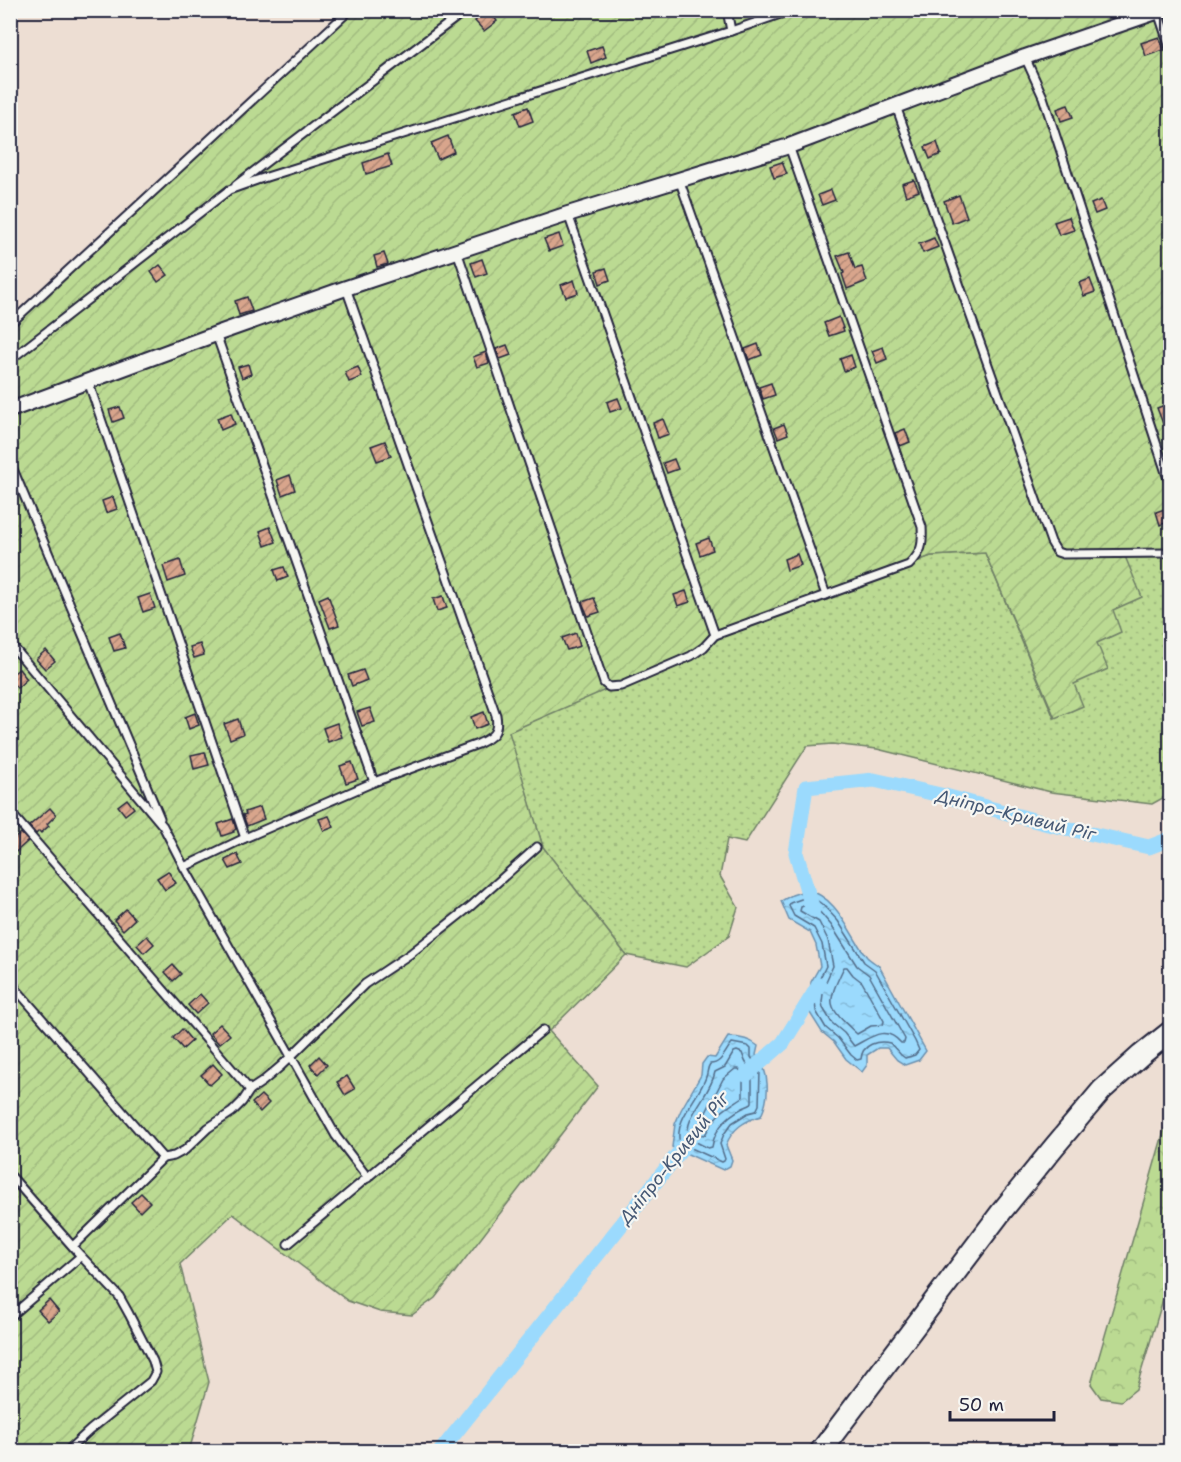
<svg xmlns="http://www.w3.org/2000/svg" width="1181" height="1462" font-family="'Shantell Sans',sans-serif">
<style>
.grass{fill:url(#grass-dots);stroke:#6e7e66;stroke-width:1.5}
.forest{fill:url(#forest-crowns);stroke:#6e7e66;stroke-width:1.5}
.garden{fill:url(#garden-furrows);stroke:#6e7e66;stroke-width:1.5}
.water{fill:url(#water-ripples);stroke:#6b90af;stroke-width:1.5}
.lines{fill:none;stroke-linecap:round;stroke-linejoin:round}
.shore{stroke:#526c89;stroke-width:1.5}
.canal{stroke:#9bdafd;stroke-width:15}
.building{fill:url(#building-hatch);stroke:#22223b;stroke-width:1.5}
.service-casing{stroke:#22223b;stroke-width:11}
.minor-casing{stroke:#22223b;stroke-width:18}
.secondary-casing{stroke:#22223b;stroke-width:24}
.service{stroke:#f6f6f2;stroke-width:7}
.minor{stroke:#f6f6f2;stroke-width:14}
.secondary{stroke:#f6f6f2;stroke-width:20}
.labels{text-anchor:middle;stroke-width:4.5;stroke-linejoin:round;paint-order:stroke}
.water-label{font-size:18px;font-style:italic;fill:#465975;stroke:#f6f6f2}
</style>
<defs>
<pattern id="grass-dots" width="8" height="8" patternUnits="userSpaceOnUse" patternTransform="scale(1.5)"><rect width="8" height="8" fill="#bbda92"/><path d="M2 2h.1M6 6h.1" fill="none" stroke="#a0bb7f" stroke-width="1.8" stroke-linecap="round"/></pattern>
<pattern id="forest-crowns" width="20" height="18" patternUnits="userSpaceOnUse" patternTransform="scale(1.5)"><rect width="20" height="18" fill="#bbda92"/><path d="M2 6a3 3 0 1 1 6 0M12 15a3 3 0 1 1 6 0" fill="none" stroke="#a0bb7f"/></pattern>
<pattern id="garden-furrows" width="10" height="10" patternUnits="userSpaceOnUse" patternTransform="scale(1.5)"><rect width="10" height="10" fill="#bbda92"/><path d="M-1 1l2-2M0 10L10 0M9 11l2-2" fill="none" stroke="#a0bb7f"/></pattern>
<pattern id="water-ripples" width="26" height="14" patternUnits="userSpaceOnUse" patternTransform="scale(1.5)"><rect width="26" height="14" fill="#9bdafd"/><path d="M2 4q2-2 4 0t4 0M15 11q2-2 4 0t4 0" fill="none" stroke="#85bbda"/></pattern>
<pattern id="building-hatch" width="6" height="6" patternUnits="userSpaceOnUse" patternTransform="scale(1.5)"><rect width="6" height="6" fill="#d8a58c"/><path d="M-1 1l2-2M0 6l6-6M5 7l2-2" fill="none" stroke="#af8674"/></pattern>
</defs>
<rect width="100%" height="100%" fill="#edded3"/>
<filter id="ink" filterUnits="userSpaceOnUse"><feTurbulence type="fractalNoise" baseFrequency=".0167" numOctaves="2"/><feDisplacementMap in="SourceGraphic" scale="12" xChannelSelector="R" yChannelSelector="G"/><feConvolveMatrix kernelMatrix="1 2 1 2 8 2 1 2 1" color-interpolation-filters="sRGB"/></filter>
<g filter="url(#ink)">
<!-- grass -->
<polygon class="grass" points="985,553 1054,718 1097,642 1112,610 1124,554 1170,553 1170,794 1152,804 1051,792 877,749 832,744 807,746 745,843 727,839 720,876 738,907 729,936 686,967 626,955 543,847 508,732 609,687 715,635 931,556"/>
<!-- forest -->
<polygon class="forest" points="1170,1110 1170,1276 1136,1389 1121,1401 1101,1398 1091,1384"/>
<!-- garden -->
<polygon class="garden" points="348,11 1170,11 1170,553 1124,554 1142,597 1113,610 1121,632 1097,643 1108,669 1074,684 1083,706 1055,718 985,553 931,556 715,635 704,647 509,732 543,847 626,955 549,1031 598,1086 435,1298 412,1315 380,1312 348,1301 233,1214 180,1264 209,1382 189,1451 11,1452 11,324"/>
<!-- water -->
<g class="water">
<path d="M 807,890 C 839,897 849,935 867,957 C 870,960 875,963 879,966 L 926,1051 L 919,1060 L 905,1065 L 897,1060 L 887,1048 L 878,1048 L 867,1055 L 867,1065 L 862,1072 L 846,1059 L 834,1042 L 822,1032 L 810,1013 L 809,1001 L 811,982 L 820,966 L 816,945 L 810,932 L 789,920 L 781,901 L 792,895 Z"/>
<path d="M 728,1037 C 739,1037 750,1039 758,1046 L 756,1055 C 770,1071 770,1097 761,1116 C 744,1121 733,1128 726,1145 L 732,1160 L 730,1166 L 723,1170 L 672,1147 L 675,1124 L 681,1110 L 701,1075 L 702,1064 L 707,1057 L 715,1058 Z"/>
</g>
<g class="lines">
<!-- shore -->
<g class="shore">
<path d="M 807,897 L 814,898 L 823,905 L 838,921 L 864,962 L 875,970 L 915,1041 L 919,1050 L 915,1055 L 905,1058 L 901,1055 L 890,1043 C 878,1040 862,1044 861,1059 L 857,1060 L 851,1055 L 838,1038 L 826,1028 L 816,1011 L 815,1002 L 817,984 L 826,966 L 822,944 L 814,928 L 794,916 L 789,906 L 790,903 Z"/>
<path d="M 808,904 L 818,910 L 831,925 L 857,966 L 869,975 L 905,1039 L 904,1043 L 901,1043 C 885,1024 870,1038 854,1046 L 844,1033 L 832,1023 L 823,1008 L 822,1002 L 824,986 L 833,966 L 828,940 L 819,922 L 800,911 L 801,907 Z"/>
<path d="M 844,967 L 847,967 L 853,975 L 862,982 L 884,1021 L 883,1025 L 871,1026 L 857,1034 C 826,1005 826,1005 844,967 Z"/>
<path d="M 732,1043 L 748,1046 L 751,1049 L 751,1057 L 760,1071 L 759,1105 L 756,1111 L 748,1113 L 732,1123 L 724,1134 L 720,1144 L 725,1159 L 724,1161 L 722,1162 L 680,1143 C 673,1120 699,1098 706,1077 C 708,1072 707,1068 710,1064 C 722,1064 725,1051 732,1043 Z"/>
<path d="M 737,1051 L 742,1053 L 745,1061 L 752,1073 L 752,1102 L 750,1105 C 731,1112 715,1126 712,1147 L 708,1148 L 688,1138 C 684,1115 711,1095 715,1072 L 725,1067 L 734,1052 Z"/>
<path d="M 735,1069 L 739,1069 L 743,1075 L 743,1097 C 722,1111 717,1112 705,1135 L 698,1134 L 697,1130 L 723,1079 Z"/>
</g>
<!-- canal -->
<g class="canal">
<polyline points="813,910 796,853 806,787 874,780 945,796 1048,824 1149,847 1170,839"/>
<polyline points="746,1075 783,1043 819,985"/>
<polyline points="440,1452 693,1135"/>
</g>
</g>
<!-- building -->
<g class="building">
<polygon points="487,10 489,10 497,21 484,31 475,21"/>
<polygon points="1159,37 1164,50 1146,56 1141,43"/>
<polygon points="602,46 606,57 591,63 587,51"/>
<polygon points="1068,105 1073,117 1061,121 1057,109"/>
<polygon points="528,107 533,121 520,126 515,112"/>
<polygon points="448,136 454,152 438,159 431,143"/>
<polygon points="937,142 941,154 930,159 925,147"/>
<polygon points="388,154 392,166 366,174 363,163"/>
<polygon points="782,162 787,174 774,178 770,166"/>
<polygon points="914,180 919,191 906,196 902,184"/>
<polygon points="831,190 835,200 822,205 818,195"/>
<polygon points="959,195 967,217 952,223 944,201"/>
<polygon points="1101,200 1105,210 1095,214 1091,204"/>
<polygon points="1069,217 1074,230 1059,235 1054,222"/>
<polygon points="559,234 563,246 549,251 544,239"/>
<polygon points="934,238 938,247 923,253 919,244"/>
<polygon points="849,252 855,269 862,267 867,281 847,289 842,274 844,273 837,256"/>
<polygon points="384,253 388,264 377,267 374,256"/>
<polygon points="482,259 487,273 476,277 471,263"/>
<polygon points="160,265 168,275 158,282 151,272"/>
<polygon points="606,268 610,280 600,284 596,271"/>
<polygon points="1090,279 1095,292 1084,296 1079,283"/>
<polygon points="574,280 578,293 566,297 561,285"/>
<polygon points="247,297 252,311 239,315 235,301"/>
<polygon points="839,317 844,331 829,336 824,323"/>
<polygon points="758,344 762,355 749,360 745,349"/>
<polygon points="507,345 511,355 500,359 496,349"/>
<polygon points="883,347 887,359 877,363 872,351"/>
<polygon points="486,352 489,363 477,367 473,357"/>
<polygon points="851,355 855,367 844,371 840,359"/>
<polygon points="248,364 251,374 242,378 238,367"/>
<polygon points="358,367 362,377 349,382 345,372"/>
<polygon points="771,383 775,395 763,399 759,387"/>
<polygon points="618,398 622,408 610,412 607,402"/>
<polygon points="1170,403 1170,442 1157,408"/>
<polygon points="120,407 124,418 113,422 109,410"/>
<polygon points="231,413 235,424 221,430 217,418"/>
<polygon points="663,419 669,434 658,438 653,423"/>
<polygon points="784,424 788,434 778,438 774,428"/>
<polygon points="905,429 910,442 900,446 895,433"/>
<polygon points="385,441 391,456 377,461 371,446"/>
<polygon points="674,459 678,469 667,473 663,463"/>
<polygon points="290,475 295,490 282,495 277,480"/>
<polygon points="113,497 117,509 106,513 102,501"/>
<polygon points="1170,507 1170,521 1160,525 1156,512"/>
<polygon points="270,527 276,542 265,546 260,531"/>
<polygon points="709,538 713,550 700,555 696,543"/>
<polygon points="797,554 801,565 787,570 784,559"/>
<polygon points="180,560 185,576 168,582 163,566"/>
<polygon points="284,567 288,577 278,581 274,570"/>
<polygon points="686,591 690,602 678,606 674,595"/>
<polygon points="150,594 155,608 143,612 138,598"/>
<polygon points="328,595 339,625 330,628 319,599"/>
<polygon points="443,596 447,608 437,611 433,599"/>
<polygon points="594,598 600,612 588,616 582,602"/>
<polygon points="120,633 125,648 114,651 109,637"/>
<polygon points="576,633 580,646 567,650 562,638"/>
<polygon points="200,644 204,655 194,658 190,647"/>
<polygon points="46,650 55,661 45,669 36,659"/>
<polygon points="19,669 27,679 17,688 10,680 10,676"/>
<polygon points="363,670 367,680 352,686 348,675"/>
<polygon points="370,708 375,722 362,726 357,712"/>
<polygon points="484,712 488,724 475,729 471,717"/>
<polygon points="195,713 199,725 189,729 185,717"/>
<polygon points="238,719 243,734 230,739 224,724"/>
<polygon points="337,723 342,737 328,742 323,728"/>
<polygon points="205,752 209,765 194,769 191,755"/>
<polygon points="352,762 358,779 346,783 340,766"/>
<polygon points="127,799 134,808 125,815 118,806"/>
<polygon points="260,807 264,819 247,826 243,815 246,814 245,812"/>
<polygon points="50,808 56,815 47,824 49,826 41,833 39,831 36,834 29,826"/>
<polygon points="329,816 334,827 324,831 319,819"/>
<polygon points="233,819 236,829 233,831 234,832 222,836 218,824"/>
<polygon points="21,833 28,841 10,857 10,842"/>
<polygon points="237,854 242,864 230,869 225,860"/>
<polygon points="168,871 176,883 165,890 157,878"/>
<polygon points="126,909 135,919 123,930 114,920"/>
<polygon points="147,936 154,944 144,953 137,945"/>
<polygon points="173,965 181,974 173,981 165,972"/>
<polygon points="200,994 208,1003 196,1014 188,1005"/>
<polygon points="220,1024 230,1035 219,1044 210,1033"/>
<polygon points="182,1029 192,1041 183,1049 173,1038"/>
<polygon points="319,1056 327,1065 318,1074 310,1065"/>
<polygon points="213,1064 222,1074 210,1085 201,1075"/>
<polygon points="347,1076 355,1089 345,1095 337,1082"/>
<polygon points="261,1095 269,1103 260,1112 252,1103"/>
<polygon points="141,1193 150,1202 140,1212 131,1202"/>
<polygon points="49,1300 59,1312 48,1321 38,1310"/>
</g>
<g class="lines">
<!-- service casing -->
<g class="service-casing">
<g id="service">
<polyline points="727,10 731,31"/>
<polyline points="1158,12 1170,48"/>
<polyline points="1025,57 1043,97 1170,485"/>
<polyline points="896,106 1051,542 1057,552 1063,554 1170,553"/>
<polyline points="679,179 826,595"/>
<polyline points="236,185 466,10"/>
<polyline points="568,214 715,635"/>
<path d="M 457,251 L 602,677 L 604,683 L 609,687 L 621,686 L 691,656 L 704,647 L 715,635 L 909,565 C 922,552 923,545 922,527 L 789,146"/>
<polyline points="10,324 350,10"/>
<polyline points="216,334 374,782"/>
<polyline points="10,360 229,190 257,180 731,31 792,10"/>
<polyline points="88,381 245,838"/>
<polyline points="10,462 160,818"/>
<polyline points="10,643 163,826 184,867 336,1136 368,1178"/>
<polyline points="10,812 250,1090"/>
<path d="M 184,867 L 245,838 L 374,782 L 478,744 C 493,737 499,733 496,715 L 346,288"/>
<polyline points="10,982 163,1158"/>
<polyline points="10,1175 81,1256 119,1296 129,1314 153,1361 156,1372 151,1381 90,1430 66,1452"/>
<polyline points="288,1244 543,1030"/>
<polyline points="73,1246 163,1158 174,1156 185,1150 208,1128 232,1112 242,1102 250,1090 262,1082 281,1066 365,984 410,954 471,906 537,847"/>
<polyline points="10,1317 81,1256"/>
</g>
</g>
<!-- minor casing -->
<g class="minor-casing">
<polyline id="minor" points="10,410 216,334 346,288 568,214 789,146 1025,57 1162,10"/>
</g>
<!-- secondary casing -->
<g class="secondary-casing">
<polyline id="secondary" points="820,1452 1002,1211 1054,1147 1102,1090 1141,1055 1170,1032"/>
</g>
<!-- service -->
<use href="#service" class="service"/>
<!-- minor -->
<use href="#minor" class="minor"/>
<!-- secondary -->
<use href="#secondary" class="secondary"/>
</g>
</g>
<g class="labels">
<!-- water labels -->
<g class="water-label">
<text transform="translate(1016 815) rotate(14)" y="6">Дніпро-Кривий Ріг</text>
<text transform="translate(674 1158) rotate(-51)" y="6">Дніпро-Кривий Ріг</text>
</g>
</g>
<!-- margin -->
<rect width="1181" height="1462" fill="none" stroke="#f6f6f2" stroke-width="36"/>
<rect x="18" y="18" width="1145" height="1426" fill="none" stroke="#22223b" stroke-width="2" filter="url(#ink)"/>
<!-- scale -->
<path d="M950 1411v9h104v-9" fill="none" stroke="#22223b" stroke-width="3"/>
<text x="959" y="1411" font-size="18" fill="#22223b" stroke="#f6f6f2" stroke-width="4.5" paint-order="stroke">50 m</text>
</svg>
